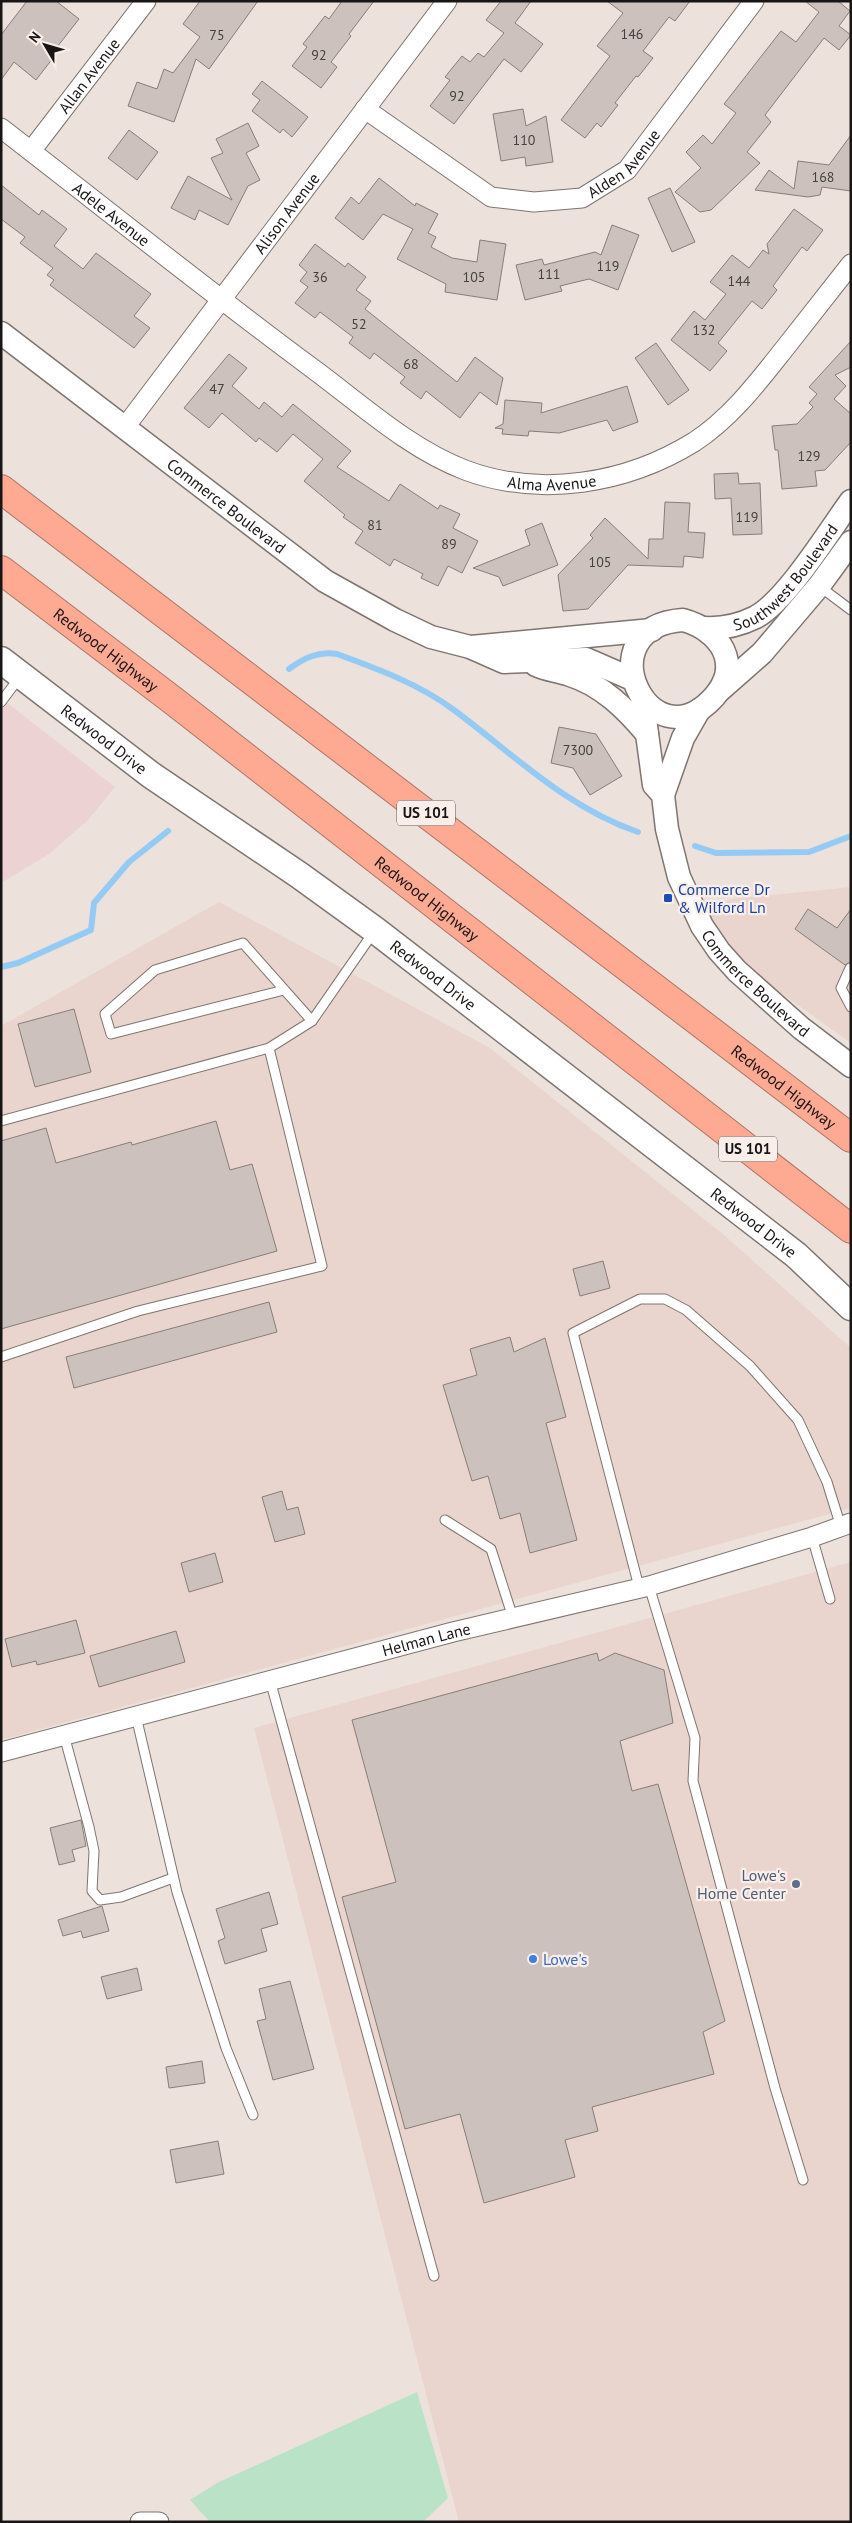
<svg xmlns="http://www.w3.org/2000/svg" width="852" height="2523" font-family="'PT Sans',sans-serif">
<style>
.built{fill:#e9d5cd}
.industrial{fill:#edd2d4}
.green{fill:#bae2c7}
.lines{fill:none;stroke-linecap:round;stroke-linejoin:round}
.stream{stroke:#93cbf5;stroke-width:6}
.building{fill:#ccc1bd;stroke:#877d79}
.service-casing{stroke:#7e7470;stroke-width:11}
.minor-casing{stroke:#7e7470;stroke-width:21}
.tertiary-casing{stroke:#7e7470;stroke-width:25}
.secondary-casing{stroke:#7e7470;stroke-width:29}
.motorway-casing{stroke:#ae7566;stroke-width:30}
.service{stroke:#fff;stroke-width:9}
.minor{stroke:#fff;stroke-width:19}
.tertiary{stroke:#fff;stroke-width:22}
.secondary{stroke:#fff;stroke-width:26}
.motorway{stroke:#fea992;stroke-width:28}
.transit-dot{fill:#1a4fb4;stroke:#faeeea;stroke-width:2}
.service-dot{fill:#5c6f8a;stroke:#faeeea;stroke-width:2}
.shop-dot{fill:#3f7fe0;stroke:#faeeea;stroke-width:2}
.labels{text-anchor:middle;stroke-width:4.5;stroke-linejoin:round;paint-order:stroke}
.number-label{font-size:14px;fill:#46403e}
.shield{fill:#faeeea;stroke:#5c5654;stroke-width:1}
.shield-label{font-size:15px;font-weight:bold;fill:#191514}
.street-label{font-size:16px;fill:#191514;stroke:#faeeea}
.transit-label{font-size:16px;fill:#164399;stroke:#faeeea;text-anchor:start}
.service-label{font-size:16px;fill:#4e5e75;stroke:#faeeea;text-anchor:end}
.shop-label{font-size:16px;fill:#366cbe;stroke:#faeeea;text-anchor:start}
</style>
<rect width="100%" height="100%" fill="#ede1dc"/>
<!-- built -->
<g class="built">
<polygon points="851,887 851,1043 759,977 698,916 731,899"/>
<polygon points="219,902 490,1048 724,1235 851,1348 851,1508 1,1740 1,1026"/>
<polygon points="851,1562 851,2522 459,2522 254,1728"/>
</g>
<!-- industrial -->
<polygon class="industrial" points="1,698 115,787 88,820 49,854 1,883"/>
<!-- green -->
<polygon class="green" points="417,2392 448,2498 423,2522 210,2522 190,2500 217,2483"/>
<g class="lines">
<!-- stream -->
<g class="stream">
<path d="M 289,669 C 304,658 318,651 337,654 C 378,669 419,684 454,710 C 513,754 567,808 638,832"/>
<polyline points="695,846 716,853 809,852 851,836"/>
<polyline points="1,967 18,963 91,930 94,903 129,862 168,831"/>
</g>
</g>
<!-- building -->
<g class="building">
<polygon points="27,1 56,1 79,19 50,56 53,58 36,80 14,62 1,80 1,35"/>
<polygon points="200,1 258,1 209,69 196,59 174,122 128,106 137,82 157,89 164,69 173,73 200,37 183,24"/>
<polygon points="342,1 374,1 349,34 351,36 331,62 337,67 321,88 292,66 307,47 303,44 325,16 329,19"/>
<polygon points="501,1 531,1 515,23 543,44 521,72 504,59 454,124 430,106 450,80 445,77 462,56 470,62 478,53 484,57 504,33 486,20"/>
<polygon points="607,1 690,1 675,21 669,17 643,51 653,58 638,77 636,76 615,103 618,105 601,127 597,123 585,138 561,120 610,56 597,46 623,13"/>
<polygon points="805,1 838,1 850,11 839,26 851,35 839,50 824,38 765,115 771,122 747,152 760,163 711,210 700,212 675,192 701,168 686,152 703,135 712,144 736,113 724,104 781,31 796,42 819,12"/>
<polygon points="262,81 308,117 292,137 283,129 280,133 252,111 260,100 252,94"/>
<polygon points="523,109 526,126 546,116 553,162 526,166 525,157 501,161 493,114"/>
<polygon points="248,123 259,146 246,153 260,180 248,186 228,225 199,210 195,220 171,208 188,176 232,200 211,158 223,153 216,139"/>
<polygon points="129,130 158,152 137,180 108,158"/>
<polygon points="851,135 851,191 822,187 820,195 808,197 755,190 769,170 794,189 798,161 829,165"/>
<polygon points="379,178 415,206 416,203 438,214 428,233 436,237 431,247 452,258 477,262 480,240 506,244 497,300 445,292 446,284 397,259 413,229 383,214 363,240 335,218 351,197 359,204"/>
<polygon points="1,185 39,215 42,210 67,229 54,246 83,269 96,253 151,294 134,316 150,328 134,348 50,285 54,280 47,275 53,268 20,243 25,237 1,219"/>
<polygon points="670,188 695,242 672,252 648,198"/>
<polygon points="794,209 823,230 807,251 802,247 773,286 777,290 762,309 752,301 718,343 727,351 710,371 671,340 694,311 705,320 726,294 710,282 732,255 749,268 763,250 769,254 767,244"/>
<polygon points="612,225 639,235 618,290 589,279 560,286 562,291 525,300 516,265 542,259 544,265 595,252 601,255"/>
<polygon points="315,244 345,267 348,263 366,277 356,290 371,301 365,309 457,382 475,357 503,378 497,405 480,392 460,418 426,391 421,399 400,383 405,377 374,353 370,359 349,343 353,337 320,312 315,318 295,303 308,287 300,281 307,272 299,265"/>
<polygon points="851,341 851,367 835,375 846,386 834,399 851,414 851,442 825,470 815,471 817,486 782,489 778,450 775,450 772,426 797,424 813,407 809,403 817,394 809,387"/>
<polygon points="656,343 689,390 668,405 635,358"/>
<polygon points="229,354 247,368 232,386 259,409 264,402 282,417 293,404 351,451 337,467 389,501 400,484 438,509 440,505 460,514 453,528 478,541 462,573 448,566 438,586 421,578 423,574 394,559 390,566 355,543 363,531 343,517 345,515 304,481 323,459 293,434 277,452 259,438 256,442 222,413 209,428 184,408"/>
<polygon points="627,386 638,422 613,431 607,420 559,433 529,431 528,436 502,434 503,429 495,428 503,424 505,400 542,403 541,413"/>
<polygon points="738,473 739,484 760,483 762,534 733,535 731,498 715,499 714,474"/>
<polygon points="665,502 690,503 688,532 705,533 703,558 684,556 683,567 628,565 588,609 563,611 558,575 593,538 590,535 605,518 648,559 649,539 663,539"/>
<polygon points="542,523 558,565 503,586 499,577 473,568 530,545 525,530"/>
<polygon points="559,727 596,734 622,776 590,795 573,768 551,763"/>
<polygon points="808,909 837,928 851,909 851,962 845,965 795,929"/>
<polygon points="74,1009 91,1072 35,1087 18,1024"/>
<polygon points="216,1121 230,1170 252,1164 277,1251 1,1329 1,1141 46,1128 56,1163 131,1142 132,1145"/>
<polygon points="603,1261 610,1288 580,1296 573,1269"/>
<polygon points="269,1302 277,1332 74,1388 66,1357"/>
<polygon points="510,1337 514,1352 545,1338 566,1417 546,1423 577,1540 530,1553 520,1513 500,1519 488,1476 472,1481 443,1385 477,1375 470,1349"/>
<polygon points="282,1491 287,1510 298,1507 305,1534 275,1542 262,1497"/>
<polygon points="215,1553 223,1582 189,1592 181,1563"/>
<polygon points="76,1620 85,1653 37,1665 36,1661 12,1667 5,1639"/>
<polygon points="176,1631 185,1662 99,1687 90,1656"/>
<polygon points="597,1653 599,1661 615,1653 664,1670 673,1723 620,1741 632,1791 658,1784 725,2021 703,2032 714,2074 592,2107 598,2131 565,2140 575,2177 484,2203 460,2114 405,2129 342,1897 396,1882 352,1720"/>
<polygon points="81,1820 86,1846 72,1850 75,1861 59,1865 50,1828"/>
<polygon points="269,1892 278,1924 261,1929 267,1951 225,1964 218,1941 225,1938 216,1909"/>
<polygon points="102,1906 109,1931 83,1938 81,1931 63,1936 58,1920"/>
<polygon points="137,1968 142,1990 107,1999 101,1977"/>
<polygon points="290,1981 314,2069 273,2080 257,2021 266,2019 259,1989"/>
<polygon points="202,2061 205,2083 169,2088 166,2067"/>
<polygon points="218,2141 224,2174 176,2183 170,2150"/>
</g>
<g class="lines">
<!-- service casing -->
<g class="service-casing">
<g id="service">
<polyline points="819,586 851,610"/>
<polyline points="1,702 19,678"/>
<polyline points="850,968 841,988 851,1007"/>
<polyline points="284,990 111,1034 105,1014 155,970 243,943 312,1021 373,933"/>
<polyline points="1,1121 269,1048 312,1021"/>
<polyline points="1,1357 138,1311 322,1266 269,1048"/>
<polyline points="445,1520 491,1549 513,1618"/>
<polyline points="812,1537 830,1599"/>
<polyline points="649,1586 695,1738 693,1781 775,2088 803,2180"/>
<polyline points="639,1587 573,1333 640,1299 665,1299 686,1310 750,1366 798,1420 827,1482 841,1527"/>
<polyline points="270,1680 434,2276"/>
<polyline points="136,1716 177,1892 226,2048 253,2115"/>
<polyline points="64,1735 89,1827 94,1851 92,1891 100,1900 121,1897 173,1878"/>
</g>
</g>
<!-- minor casing -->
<g class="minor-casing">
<g id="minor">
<path id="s1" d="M 365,109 L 491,197 L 534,202 L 582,198 L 627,170 L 754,1"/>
<path id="s2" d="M 1,128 C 106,209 209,292 316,371 C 363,406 410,449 465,470 C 540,498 626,484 694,442 C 731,418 758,382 785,348 C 807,320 829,292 851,264"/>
<path id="s3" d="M 31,151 L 146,1"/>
<path id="s4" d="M 125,427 L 447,1"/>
<path id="s5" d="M 1,1752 L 453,1632 L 649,1586 L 812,1537 L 851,1523"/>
<polyline points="140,2522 159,2522"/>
</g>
</g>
<!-- tertiary casing -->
<g class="tertiary-casing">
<g id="tertiary">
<path id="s6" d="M 1,333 L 325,581 L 395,620 L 431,637 L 470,647 L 504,662 L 586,659 L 632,679"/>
<path d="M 683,620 C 720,630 743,664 714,697 C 650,768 583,627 683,620 Z"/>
<path id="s7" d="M 704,628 C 722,629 740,625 756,617 C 787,600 829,531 851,501"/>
<polyline points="471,647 652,630"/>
<path d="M 536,665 C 547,670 558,671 570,675 C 602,685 626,709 647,734"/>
<polyline points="720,690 762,653 819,586 851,542"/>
<path id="s8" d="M 642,697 L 654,785 L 663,795 L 667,829 L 679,877 L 702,926 L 719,951 L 737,971 L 801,1028 L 851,1066"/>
<polyline points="663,795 683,738 699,710"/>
</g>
</g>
<!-- secondary casing -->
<g class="secondary-casing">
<g id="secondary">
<path id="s9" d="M 1,660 L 151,775 L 299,875 L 375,930 L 796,1255 L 851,1307"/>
</g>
</g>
<!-- motorway casing -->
<g class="motorway-casing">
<g id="motorway">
<path id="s10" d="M 1,489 L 851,1138"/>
<path id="s11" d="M 1,570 L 171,699 L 851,1229"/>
</g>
</g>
<!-- service -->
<use href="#service" class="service"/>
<!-- minor -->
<use href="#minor" class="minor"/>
<!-- tertiary -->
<use href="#tertiary" class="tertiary"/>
<!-- secondary -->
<use href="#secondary" class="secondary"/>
<!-- motorway -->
<use href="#motorway" class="motorway"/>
</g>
<!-- markers -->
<rect class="transit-dot" x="663" y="893" width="10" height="10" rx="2.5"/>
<circle class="service-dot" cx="796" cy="1884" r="5"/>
<circle class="shop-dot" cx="533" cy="1959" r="5"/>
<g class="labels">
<!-- number labels -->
<g class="number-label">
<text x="632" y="39">146</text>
<text x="217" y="40">75</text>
<text x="319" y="60">92</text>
<text x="457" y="101">92</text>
<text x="524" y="145">110</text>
<text x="823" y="182">168</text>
<text x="608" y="271">119</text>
<text x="549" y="279">111</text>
<text x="320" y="282">36</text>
<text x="474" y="282">105</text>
<text x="739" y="286">144</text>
<text x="359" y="329">52</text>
<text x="704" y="335">132</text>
<text x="411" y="369">68</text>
<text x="217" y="394">47</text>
<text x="809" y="461">129</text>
<text x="747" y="522">119</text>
<text x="375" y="530">81</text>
<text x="449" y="549">89</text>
<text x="600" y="567">105</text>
<text x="578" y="755">7300</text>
</g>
<!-- shield labels -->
<g class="shield">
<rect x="397" y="800.5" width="58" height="25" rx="4"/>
<rect x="719" y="1136.5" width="58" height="25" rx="4"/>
</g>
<g class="shield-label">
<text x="426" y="818">US 101</text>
<text x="748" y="1154">US 101</text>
</g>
<!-- street labels -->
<g class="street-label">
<text dy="6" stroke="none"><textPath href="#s3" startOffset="95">Allan Avenue</textPath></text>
<text dy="6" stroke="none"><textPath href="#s1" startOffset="300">Alden Avenue</textPath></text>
<text dy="6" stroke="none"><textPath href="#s2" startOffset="140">Adele Avenue</textPath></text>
<text dy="6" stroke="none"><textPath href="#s4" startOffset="268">Alison Avenue</textPath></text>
<text dy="6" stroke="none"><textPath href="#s2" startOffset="666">Alma Avenue</textPath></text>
<text dy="6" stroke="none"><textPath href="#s6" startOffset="284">Commerce Boulevard</textPath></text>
<text dy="6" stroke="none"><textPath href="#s7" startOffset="102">Southwest Boulevard</textPath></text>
<text dy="6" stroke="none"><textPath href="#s11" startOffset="132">Redwood Highway</textPath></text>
<text dy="6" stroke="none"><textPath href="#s9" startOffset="130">Redwood Drive</textPath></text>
<text dy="6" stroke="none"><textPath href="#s11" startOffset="538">Redwood Highway</textPath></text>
<text dy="6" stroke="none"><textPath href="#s9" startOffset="535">Redwood Drive</textPath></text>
<text dy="6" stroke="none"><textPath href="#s8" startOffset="319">Commerce Boulevard</textPath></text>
<text dy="6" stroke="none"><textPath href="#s10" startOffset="985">Redwood Highway</textPath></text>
<text dy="6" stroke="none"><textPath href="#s9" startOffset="940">Redwood Drive</textPath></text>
<text dy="6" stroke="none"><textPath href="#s5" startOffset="440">Helman Lane</textPath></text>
</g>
<!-- transit labels -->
<g class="transit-label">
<text x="678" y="895">Commerce Dr<tspan x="678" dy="18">&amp; Wilford Ln</tspan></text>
</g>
<!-- service labels -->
<g class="service-label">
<text x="786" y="1881">Lowe's<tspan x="786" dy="18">Home Center</tspan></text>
</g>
<!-- shop labels -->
<g class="shop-label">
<text x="543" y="1965">Lowe's</text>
</g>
</g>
<!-- border -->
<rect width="852" height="2523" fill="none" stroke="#191514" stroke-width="5"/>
<!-- north arrow -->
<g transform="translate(45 45) rotate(308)" stroke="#faeeea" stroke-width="4" paint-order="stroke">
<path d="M0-4L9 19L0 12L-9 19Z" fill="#191514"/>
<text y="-8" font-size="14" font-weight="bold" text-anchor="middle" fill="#191514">N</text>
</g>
</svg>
